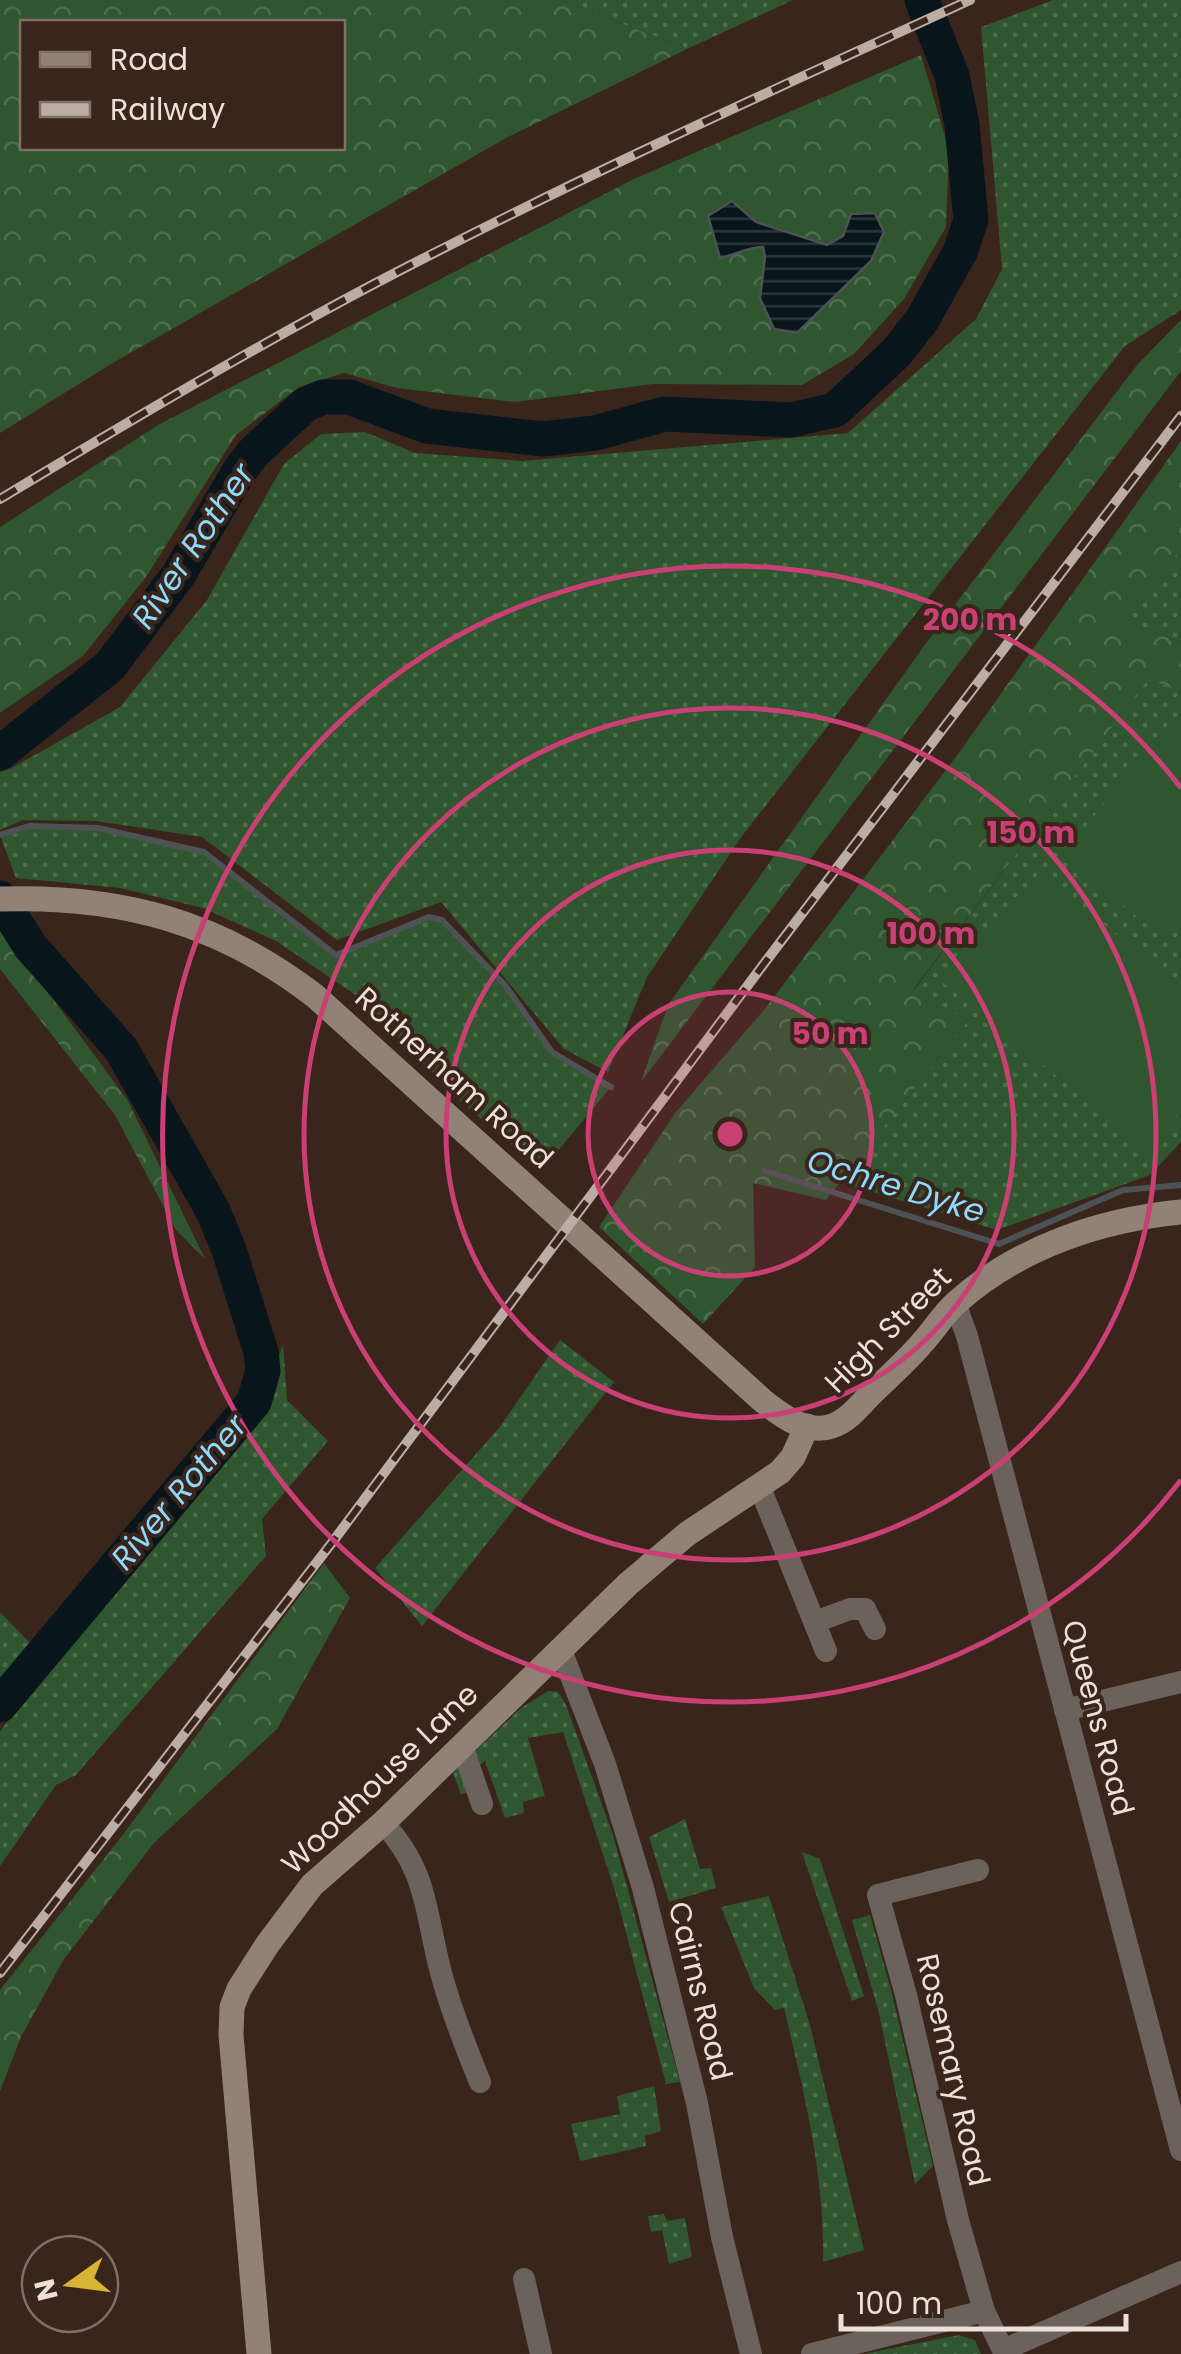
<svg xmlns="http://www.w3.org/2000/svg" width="1181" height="2354" font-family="Poppins,sans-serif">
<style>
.grass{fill:url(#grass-dots)}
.forest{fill:url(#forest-crowns);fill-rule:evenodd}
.garden{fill:#2f562f}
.water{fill:url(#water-rules);stroke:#4d5255;stroke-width:2.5}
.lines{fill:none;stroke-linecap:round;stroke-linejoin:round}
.stream{stroke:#4d5255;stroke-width:6}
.river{stroke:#08161c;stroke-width:35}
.street{stroke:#6c625c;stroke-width:22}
.secondary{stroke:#918177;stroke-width:25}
.rail-casing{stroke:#bbaca5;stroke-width:10}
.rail{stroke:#39251b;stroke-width:6;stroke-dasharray:19;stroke-linecap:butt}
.ring{fill:none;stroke:#cb4074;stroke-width:5}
.labels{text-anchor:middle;stroke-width:8;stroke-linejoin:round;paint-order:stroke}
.street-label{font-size:30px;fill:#eddfd9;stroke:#39251b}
.water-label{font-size:32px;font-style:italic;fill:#8edafc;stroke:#39251b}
.centre{fill:#cb4074;stroke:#39251b;stroke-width:5}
.ring-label{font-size:30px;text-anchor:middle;font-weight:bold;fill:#cb4074;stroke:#39251b;stroke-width:8;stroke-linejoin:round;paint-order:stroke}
</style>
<defs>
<pattern id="grass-dots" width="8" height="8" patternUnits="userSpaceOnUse" patternTransform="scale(2.5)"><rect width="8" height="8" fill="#2f562f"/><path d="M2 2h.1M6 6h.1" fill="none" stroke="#4d6e4d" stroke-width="1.8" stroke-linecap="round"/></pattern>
<pattern id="forest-crowns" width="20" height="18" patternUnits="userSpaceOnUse" patternTransform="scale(2.5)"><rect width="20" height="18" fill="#2f562f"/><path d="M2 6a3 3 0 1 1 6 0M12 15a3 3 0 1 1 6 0" fill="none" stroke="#4d6e4d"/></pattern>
<pattern id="water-rules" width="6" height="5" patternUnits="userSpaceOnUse" patternTransform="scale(2.5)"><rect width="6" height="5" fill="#08161c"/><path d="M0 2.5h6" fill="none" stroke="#2c373c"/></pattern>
</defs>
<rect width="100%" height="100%" fill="#39251b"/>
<!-- grass -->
<g class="grass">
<polygon points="561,0 793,0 687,49"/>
<polygon points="1053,0 1181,0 1181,310 1125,346 742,836 647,977 608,1072 564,1049 441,902 337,940 202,837 96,821 23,820 0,830 0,772 10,769 120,707 207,600 284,464 321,434 365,432 415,453 522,461 848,433 976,319 1002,269 981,27"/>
<polygon points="1181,549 1181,642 1121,620"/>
<polygon points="1149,677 1181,693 1181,1142 1150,1175 997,1230 840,1182 968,1021 914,990"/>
<polygon points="29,826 98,828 204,852 336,955 429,917 442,920 505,985 552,1052 611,1087 542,1170 462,1103 360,998 276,941 203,908 120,888 16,878 0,835"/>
<polygon points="560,1340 614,1382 422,1626 375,1568 499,1428"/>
<polygon points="283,1344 287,1400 328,1441 262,1519 266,1556 76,1775 56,1785 0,1866 0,1731 261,1413"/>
<polygon points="0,1612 30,1643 0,1683"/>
<polygon points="548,1691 558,1692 566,1705 613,1835 680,2082 666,2084 615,1891 563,1732 528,1738 545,1796 523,1802 524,1813 505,1818 485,1761 474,1769 481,1785 461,1795 453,1772 521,1708"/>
<polygon points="685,1819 700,1869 711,1868 716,1888 669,1902 649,1837"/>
<polygon points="802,1852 820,1859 864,1996 852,2001"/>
<path d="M 769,1896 L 810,2025 L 864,2250 L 823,2262 C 825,2175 804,2093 784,2008 L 775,2010 L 754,1988 L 721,1907 Z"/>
<polygon points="870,1915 890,1986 933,2166 915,2184 878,2009 852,1920"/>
<polygon points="654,2086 661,2131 645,2136 646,2146 580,2161 571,2124 620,2114 617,2096"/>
<polygon points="664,2214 667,2221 685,2218 692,2257 669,2264 662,2230 651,2232 648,2216"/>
<polygon points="959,2335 975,2340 981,2354 863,2354"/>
</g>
<!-- forest -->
<g class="forest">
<path d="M 0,0 L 561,0 L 687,49 L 506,138 L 111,364 L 0,433 ZM 342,22 L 342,148 L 22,148 L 22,22 Z"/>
<polygon points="921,55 949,150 946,227 904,299 854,354 802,385 653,384 515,402 397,388 344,373 299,387 236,435 146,577 83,656 0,713 0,527 158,425 634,179"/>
<polygon points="1181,320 1181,371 641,1082 668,1005 929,639 1137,365"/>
<polygon points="1181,441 1181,549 1122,620 1181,642 1181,693 1149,678 914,989 968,1021 826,1200 753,1183 755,1267 703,1324 599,1227 676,1112 764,1010 958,754"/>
<polygon points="0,927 128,1101 205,1259 176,1230 115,1115 0,969"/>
<polygon points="324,1563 350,1598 277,1729 154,1843 64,1959 21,2037 0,2091 0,1990 122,1836"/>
</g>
<!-- garden -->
<g class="garden">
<polygon points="1181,711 1181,916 1163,938 1062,855"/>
<polygon points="1040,872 1181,988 1181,1110 1147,1150 942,982"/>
</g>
<!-- water -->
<path class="water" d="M 732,201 L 756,222 L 827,245 L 843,236 L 851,214 L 875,213 L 884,232 L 871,261 L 797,333 L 774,329 L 760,298 L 765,257 L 763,247 C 747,247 736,255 720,258 L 708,216 Z"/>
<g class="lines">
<!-- stream -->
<g class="stream">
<polyline points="0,835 29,826 98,828 204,852 336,955 429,917 442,920 505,985 552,1052 611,1087"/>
<polyline points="765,1171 999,1244 1123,1190 1181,1185"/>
</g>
<!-- river -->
<g class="river">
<polyline points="0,753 110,666 179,574 240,470 254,452 305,405 323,397 349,397 427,426 543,439 595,433 665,414 791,420 835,410 896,353 922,320 960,252 971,220 962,125 952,76 922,0"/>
<polyline points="0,898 30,946 121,1049 213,1211 229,1250 261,1352 263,1371 254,1402 0,1705"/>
</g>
<!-- street -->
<g class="street">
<polyline points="955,1303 967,1336 1181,2150"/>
<polyline points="760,1488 826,1651"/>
<polyline points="815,1622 850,1609 865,1609 875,1629"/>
<polyline points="561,1650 605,1764 643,1888 697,2103 722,2237 751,2354"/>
<polyline points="1065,1710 1181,1682"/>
<polyline points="462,1746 482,1804"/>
<path d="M 383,1823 C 430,1872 425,1918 443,1980 C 453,2015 466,2048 480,2082"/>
<polyline points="978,1870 878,1895 906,1995 958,2220 984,2311 1005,2354"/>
<polyline points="524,2279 541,2354"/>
<polyline points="1003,2350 1181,2272"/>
<polyline points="812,2354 984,2311"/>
</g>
<!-- secondary -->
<g class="secondary">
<path d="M 0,899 C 121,895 219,922 315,996 L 763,1401 C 782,1416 807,1435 832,1426 C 847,1421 858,1408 868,1397 C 886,1379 906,1362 922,1343 C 934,1330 944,1313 957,1302 C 1019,1247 1100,1220 1181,1212"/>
<polyline points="259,2354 231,2035 232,2007 239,1989 267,1945 312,1885 383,1823 628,1584 687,1534 780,1472 793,1457 807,1426"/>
</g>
<!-- rail casing -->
<g class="rail-casing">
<g id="rail">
<path d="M 0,499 C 123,425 247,351 374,284 C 569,182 770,91 970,0"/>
<polyline points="0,1973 334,1540 763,965 1181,416"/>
</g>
</g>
<!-- rail -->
<use href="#rail" class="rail"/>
</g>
<!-- distance rings -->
<circle cx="730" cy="1134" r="142" fill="#cb4074" fill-opacity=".12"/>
<g class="ring">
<circle cx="730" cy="1134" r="142"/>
<circle cx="730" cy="1134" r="284"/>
<circle cx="730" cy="1134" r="426"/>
<path d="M1181 1480A568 568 0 1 1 1181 788"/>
</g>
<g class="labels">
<!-- street labels -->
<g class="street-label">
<text transform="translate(454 1078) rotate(42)" y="10">Rotherham Road</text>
<text transform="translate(888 1330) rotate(-45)" y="10">High Street</text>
<text transform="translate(1098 1718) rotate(75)" y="10">Queens Road</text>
<text transform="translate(380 1779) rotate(-44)" y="10">Woodhouse Lane</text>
<text transform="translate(700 1991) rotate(76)" y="10">Cairns Road</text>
<text transform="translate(953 2070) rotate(77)" y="10">Rosemary Road</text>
</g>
<!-- water labels -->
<g class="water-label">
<text transform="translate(193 546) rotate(-56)" y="11">River Rother</text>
<text transform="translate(896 1186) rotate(17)" y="11">Ochre Dyke</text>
<text transform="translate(179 1492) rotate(-50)" y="11">River Rother</text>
</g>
</g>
<circle cx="730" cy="1134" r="15" class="centre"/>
<g class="ring-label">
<text x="970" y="630">200 m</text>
<text x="1031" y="843">150 m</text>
<text x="931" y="944">100 m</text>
<text x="830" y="1044">50 m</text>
</g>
<!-- legend -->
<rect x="20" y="20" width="325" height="130" fill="#39251b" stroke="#816f67" stroke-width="2.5"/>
<rect x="40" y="52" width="50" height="15" fill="#918177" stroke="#816f67" stroke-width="2.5"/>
<text x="110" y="70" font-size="30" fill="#eddfd9">Road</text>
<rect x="40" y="102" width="50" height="15" fill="#bbaca5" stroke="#816f67" stroke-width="2.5"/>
<text x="110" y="120" font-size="30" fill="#eddfd9">Railway</text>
<!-- north arrow -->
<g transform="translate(70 2284) rotate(256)"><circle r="48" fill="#39251b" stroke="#816f67" stroke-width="2.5"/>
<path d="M0-8L18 38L0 25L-18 38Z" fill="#d7b434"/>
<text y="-15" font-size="28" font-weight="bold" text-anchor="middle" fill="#eddfd9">N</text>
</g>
<!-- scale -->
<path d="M841 2314v15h285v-15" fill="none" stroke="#eddfd9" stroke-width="5"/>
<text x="856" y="2314" font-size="30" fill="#eddfd9" stroke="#39251b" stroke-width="8" paint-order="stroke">100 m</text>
</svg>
